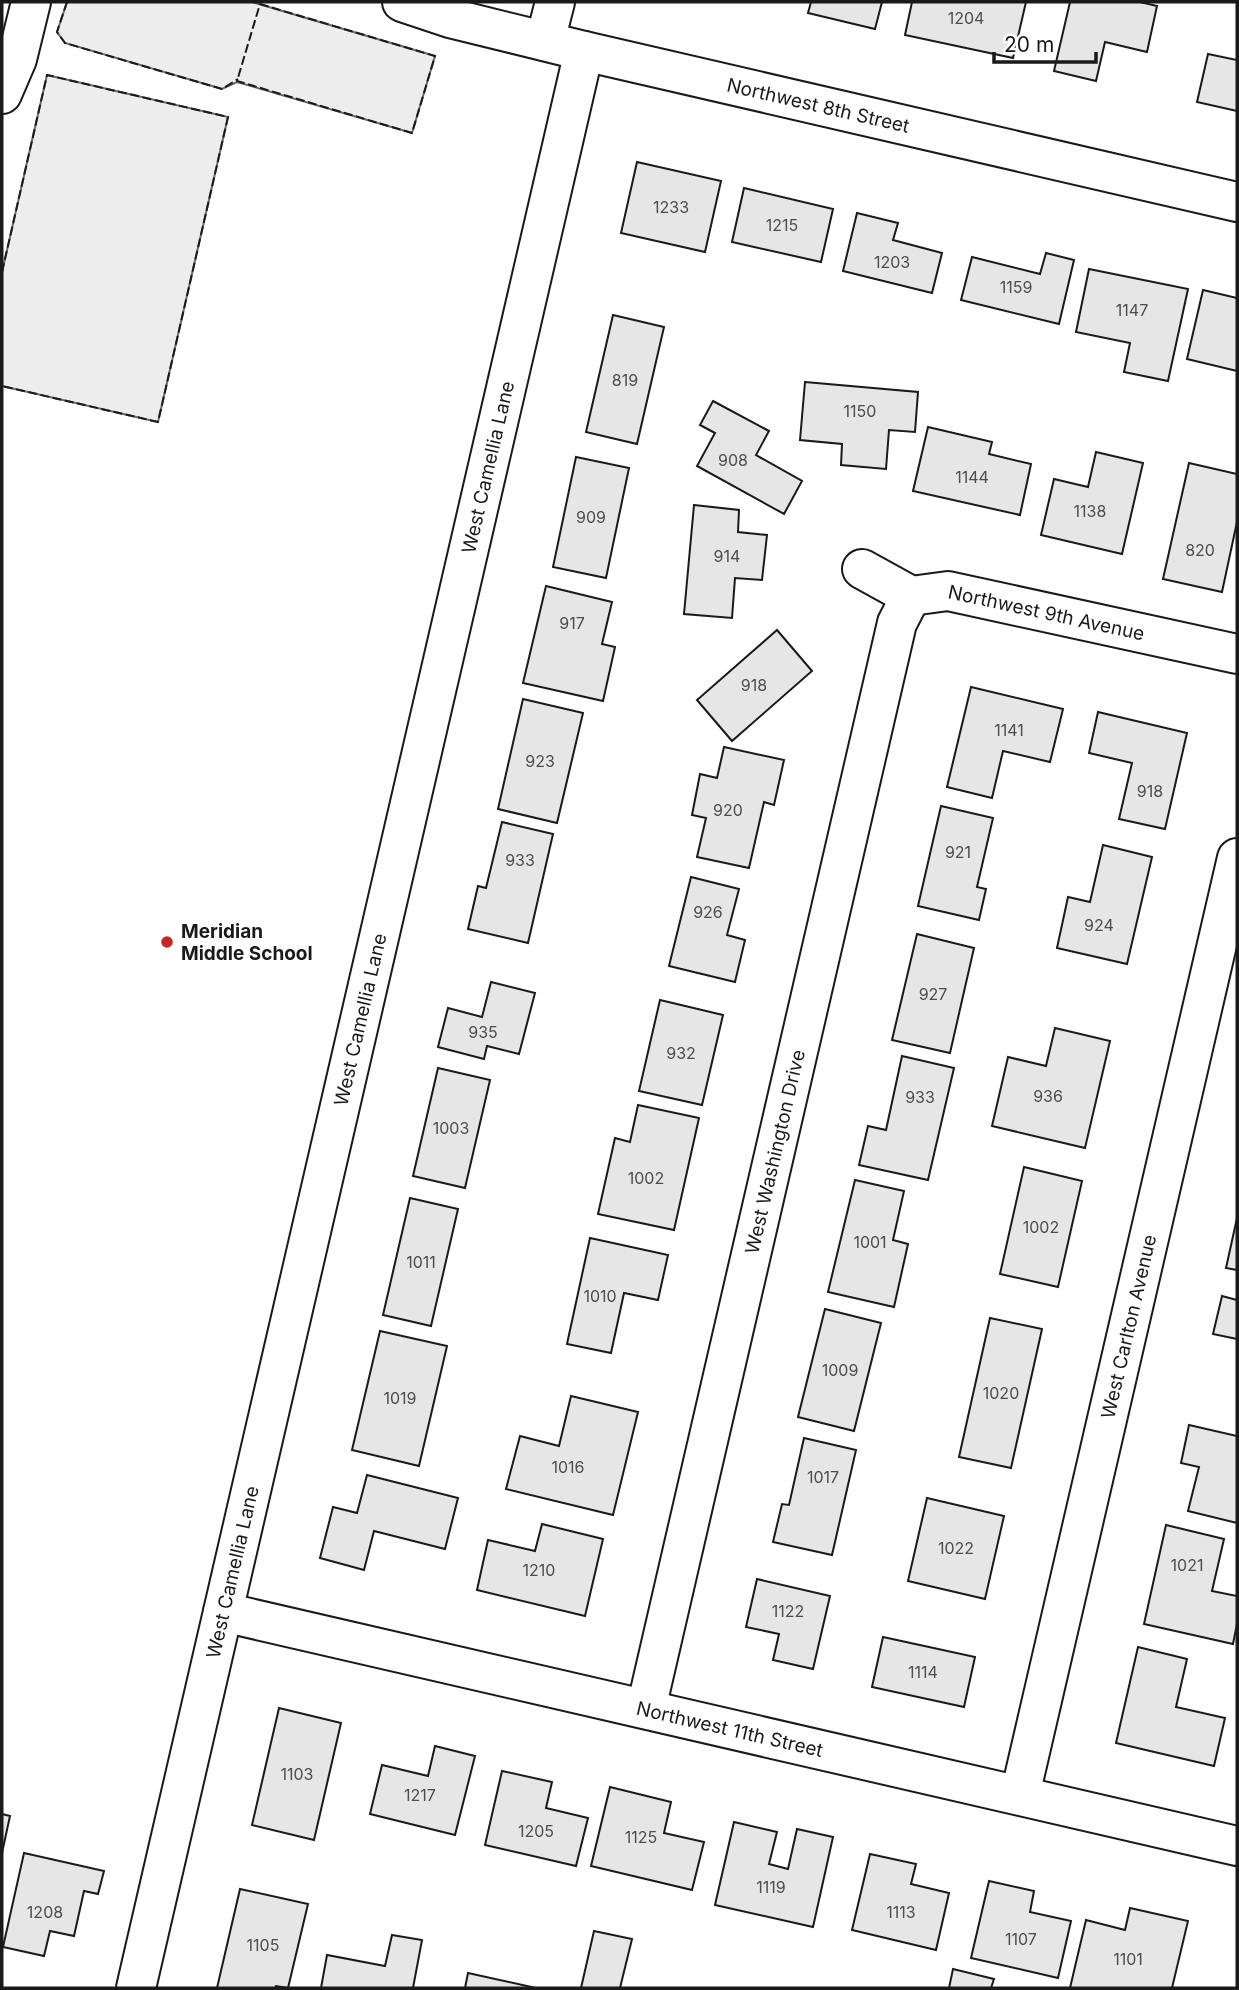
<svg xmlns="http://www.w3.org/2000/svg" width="1239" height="1990" font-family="Inter,sans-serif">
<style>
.built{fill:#ededed;stroke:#6a6a6a;stroke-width:2}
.building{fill:#e6e6e6;stroke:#1a1a1a;stroke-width:2}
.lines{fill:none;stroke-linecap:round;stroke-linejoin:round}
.minor-casing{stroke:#1a1a1a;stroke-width:42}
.minor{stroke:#fff;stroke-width:38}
.fence{stroke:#1a1a1a;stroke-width:2;stroke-dasharray:9 3.5;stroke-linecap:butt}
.poi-dot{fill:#c62828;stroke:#fff;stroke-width:2.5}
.labels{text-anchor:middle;stroke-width:5;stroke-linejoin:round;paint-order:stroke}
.number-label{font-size:16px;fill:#4d4d4d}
.street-label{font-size:19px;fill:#1a1a1a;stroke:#fff}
.poi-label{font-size:19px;font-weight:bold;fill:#1a1a1a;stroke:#fff;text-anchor:start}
</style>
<rect width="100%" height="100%" fill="#fff"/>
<!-- built -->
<g class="built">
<polygon points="67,2 252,2 435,56 412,133 237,82 222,89 65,43 57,32"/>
<polygon points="47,75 228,117 158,422 2,386 2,272"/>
</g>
<!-- building -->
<g class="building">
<polygon points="811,2 882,2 875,29 808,13"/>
<polygon points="912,2 1026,2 1013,58 905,35"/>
<polygon points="1070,2 1140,2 1157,6 1147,52 1105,42 1096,81 1054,71"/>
<polygon points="1208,54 1237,60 1237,111 1197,102"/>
<polygon points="637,162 721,181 705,252 621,233"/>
<polygon points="744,188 833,209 821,262 732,242"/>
<polygon points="857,213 898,223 893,240 942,253 932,293 843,271"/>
<polygon points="1046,253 1074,260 1059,324 961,300 972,257 1040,274"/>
<polygon points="1089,269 1188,289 1168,381 1124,372 1130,343 1076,332"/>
<polygon points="1203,290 1237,298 1237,371 1187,359"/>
<polygon points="613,315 664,327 637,444 586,432"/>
<polygon points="805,382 918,392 915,432 889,430 886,469 841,465 842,444 800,440"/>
<polygon points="713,401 769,431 756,455 802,481 784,514 697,466 715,433 700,425"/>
<polygon points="928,427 992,442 989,454 1031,464 1020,515 913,491"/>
<polygon points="1096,452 1143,463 1122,554 1041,535 1054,479 1088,487"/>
<polygon points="576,457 629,468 606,578 553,567"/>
<polygon points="1189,463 1237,474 1237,522 1222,592 1163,579"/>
<polygon points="694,505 739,510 738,532 767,535 762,580 735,578 732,618 684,614"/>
<polygon points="546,586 612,602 602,644 615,647 603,701 523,683"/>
<polygon points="777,630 812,671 732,741 697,700"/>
<polygon points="971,687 1063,709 1050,762 1003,751 992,798 947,787"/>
<polygon points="523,699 583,713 557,823 498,809"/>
<polygon points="1098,712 1187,733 1165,829 1119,819 1132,763 1089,753"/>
<polygon points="724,747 784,760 774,805 764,802 749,868 697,857 706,818 692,815 700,774 717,778"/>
<polygon points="941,806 993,818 977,887 986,889 979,920 918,906"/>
<polygon points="502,822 553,834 528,943 468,929 478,886 486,888"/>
<polygon points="1103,845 1152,857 1127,964 1057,948 1068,897 1090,902"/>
<polygon points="691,877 739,889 727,935 745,940 735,982 669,966"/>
<polygon points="917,934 974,948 950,1053 892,1040"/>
<polygon points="491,982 535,993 519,1054 487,1046 484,1059 438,1047 448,1008 482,1017"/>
<polygon points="660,1000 723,1015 702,1105 639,1091"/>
<polygon points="1055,1028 1110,1041 1085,1148 992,1126 1008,1057 1046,1066"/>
<polygon points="902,1056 954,1068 928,1180 859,1165 868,1126 886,1130"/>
<polygon points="438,1068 490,1080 465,1188 413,1176"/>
<polygon points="638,1105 699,1118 674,1230 598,1214 615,1138 630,1142"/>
<polygon points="1024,1167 1082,1181 1058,1287 1000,1274"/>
<polygon points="855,1180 904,1191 893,1240 908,1244 894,1307 828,1292"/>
<polygon points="410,1198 458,1209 431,1326 383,1315"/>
<polygon points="1237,1218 1237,1270 1226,1268"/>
<polygon points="590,1238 668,1255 658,1300 624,1293 611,1353 567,1344"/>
<polygon points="1222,1296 1237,1300 1237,1339 1213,1334"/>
<polygon points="825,1309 881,1323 854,1431 798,1417"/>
<polygon points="990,1318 1042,1329 1011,1468 959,1457"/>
<polygon points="380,1331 447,1346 419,1466 352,1450"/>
<polygon points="571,1396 638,1412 613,1515 506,1489 520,1436 559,1446"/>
<polygon points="1189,1425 1237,1436 1237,1523 1188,1511 1199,1467 1181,1463"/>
<polygon points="804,1438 856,1450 832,1555 773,1542 782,1504 789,1505"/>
<polygon points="367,1475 458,1498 445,1549 374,1531 364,1570 320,1558 333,1507 357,1513"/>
<polygon points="927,1498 1004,1516 985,1599 908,1581"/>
<polygon points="542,1524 603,1539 585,1616 477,1590 488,1540 535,1551"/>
<polygon points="1166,1525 1224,1539 1212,1591 1237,1596 1237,1624 1233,1644 1144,1624"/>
<polygon points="757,1579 830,1596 813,1669 773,1660 779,1634 746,1627"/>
<polygon points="883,1637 975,1657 964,1707 872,1687"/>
<polygon points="1138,1647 1187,1659 1176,1707 1225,1718 1214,1766 1116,1743"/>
<polygon points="279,1708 341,1723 314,1840 252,1825"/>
<polygon points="435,1746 475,1756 455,1835 370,1814 382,1765 428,1776"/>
<polygon points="502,1771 552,1782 546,1808 588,1818 576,1866 485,1845"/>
<polygon points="610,1787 671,1802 664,1833 704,1842 692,1890 591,1866"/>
<polygon points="2,1814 10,1816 2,1853"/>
<polygon points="734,1822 777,1832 769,1864 788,1869 797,1829 833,1837 813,1927 715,1905"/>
<polygon points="24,1853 104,1871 98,1894 84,1891 74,1936 50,1931 44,1956 3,1947"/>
<polygon points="870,1854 916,1864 911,1884 949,1893 936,1950 852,1930"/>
<polygon points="989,1881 1034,1891 1030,1912 1071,1921 1058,1978 971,1958"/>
<polygon points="240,1889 308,1904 288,1988 276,1986 275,1988 217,1988"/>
<polygon points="1130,1908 1188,1921 1172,1988 1070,1988 1086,1920 1125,1930"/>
<polygon points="594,1931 632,1939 620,1988 581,1988"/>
<polygon points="392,1935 422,1940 413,1988 321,1988 327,1955 385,1966"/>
<polygon points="953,1969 994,1979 991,1988 949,1988"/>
<polygon points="468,1973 536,1988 465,1988"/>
</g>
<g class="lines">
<!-- minor casing -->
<g class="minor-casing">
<g id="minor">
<path id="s1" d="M 402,2 L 450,18 L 584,51 L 1237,202"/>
<polyline points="545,41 555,2"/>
<polyline points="2,94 17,59 31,2"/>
<path id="s2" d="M 862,569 L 911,596 L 948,591 L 1237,654"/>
<path id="s3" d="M 223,1612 L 1237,1846"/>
<path id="s4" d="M 646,1709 L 897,623 L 911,596"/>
<path id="s5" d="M 1020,1795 L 1237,858"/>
<path id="s6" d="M 136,1988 L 584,51"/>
</g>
</g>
<!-- minor -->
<use href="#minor" class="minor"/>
<!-- fence -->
<g class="fence">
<polyline points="67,2 57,32 65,43 222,89 238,79"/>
<polygon points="260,4 435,56 412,133 237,81"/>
<polyline points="2,272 47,75 228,117 158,422 2,386"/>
</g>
</g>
<!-- markers -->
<circle class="poi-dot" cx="167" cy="942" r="7"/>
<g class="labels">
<!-- number labels -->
<g class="number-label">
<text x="966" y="24">1204</text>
<text x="671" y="213">1233</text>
<text x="782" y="231">1215</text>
<text x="892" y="268">1203</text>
<text x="1016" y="293">1159</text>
<text x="1132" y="316">1147</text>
<text x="625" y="386">819</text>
<text x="860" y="417">1150</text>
<text x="733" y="466">908</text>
<text x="972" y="483">1144</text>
<text x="1090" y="517">1138</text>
<text x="591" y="523">909</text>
<text x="1200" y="556">820</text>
<text x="727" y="562">914</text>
<text x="572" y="629">917</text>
<text x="754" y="691">918</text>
<text x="1009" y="736">1141</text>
<text x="540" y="767">923</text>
<text x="1150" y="797">918</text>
<text x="728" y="816">920</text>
<text x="958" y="858">921</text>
<text x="520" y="866">933</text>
<text x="708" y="918">926</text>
<text x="1099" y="931">924</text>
<text x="933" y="1000">927</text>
<text x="483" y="1038">935</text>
<text x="681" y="1059">932</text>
<text x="1048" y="1102">936</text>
<text x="920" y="1103">933</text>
<text x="451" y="1134">1003</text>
<text x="646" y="1184">1002</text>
<text x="1041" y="1233">1002</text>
<text x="870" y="1248">1001</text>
<text x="421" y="1268">1011</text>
<text x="600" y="1302">1010</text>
<text x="840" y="1376">1009</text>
<text x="1001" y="1399">1020</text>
<text x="400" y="1404">1019</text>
<text x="568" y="1473">1016</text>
<text x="823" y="1483">1017</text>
<text x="956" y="1554">1022</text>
<text x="1187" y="1571">1021</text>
<text x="539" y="1576">1210</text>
<text x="788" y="1617">1122</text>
<text x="923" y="1678">1114</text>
<text x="297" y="1780">1103</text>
<text x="420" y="1801">1217</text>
<text x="536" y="1837">1205</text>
<text x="641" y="1843">1125</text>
<text x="771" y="1893">1119</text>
<text x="45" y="1918">1208</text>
<text x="901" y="1918">1113</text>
<text x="1021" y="1945">1107</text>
<text x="263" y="1951">1105</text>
<text x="1128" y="1965">1101</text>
</g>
<!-- street labels -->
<g class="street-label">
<text dy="7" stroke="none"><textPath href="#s1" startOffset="429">Northwest 8th Street</textPath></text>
<text dy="7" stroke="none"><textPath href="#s6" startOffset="1561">West Camellia Lane</textPath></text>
<text dy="7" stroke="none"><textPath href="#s2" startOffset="194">Northwest 9th Avenue</textPath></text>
<text dy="7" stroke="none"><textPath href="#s6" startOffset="994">West Camellia Lane</textPath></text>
<text dy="7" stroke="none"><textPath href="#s4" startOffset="572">West Washington Drive</textPath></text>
<text dy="7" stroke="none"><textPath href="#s5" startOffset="481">West Carlton Avenue</textPath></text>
<text dy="7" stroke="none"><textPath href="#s6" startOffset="427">West Camellia Lane</textPath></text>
<text dy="7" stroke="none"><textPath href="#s3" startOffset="520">Northwest 11th Street</textPath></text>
</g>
<!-- poi labels -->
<g class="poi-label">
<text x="181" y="938">Meridian<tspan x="181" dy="22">Middle School</tspan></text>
</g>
</g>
<!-- border -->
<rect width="1239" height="1990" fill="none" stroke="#1a1a1a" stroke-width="7"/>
<!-- scale -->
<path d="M994 52v10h102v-10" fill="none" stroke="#1a1a1a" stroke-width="3.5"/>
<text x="1004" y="52" font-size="21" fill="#1a1a1a" stroke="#ffffff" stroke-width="5" paint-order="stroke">20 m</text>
</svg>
